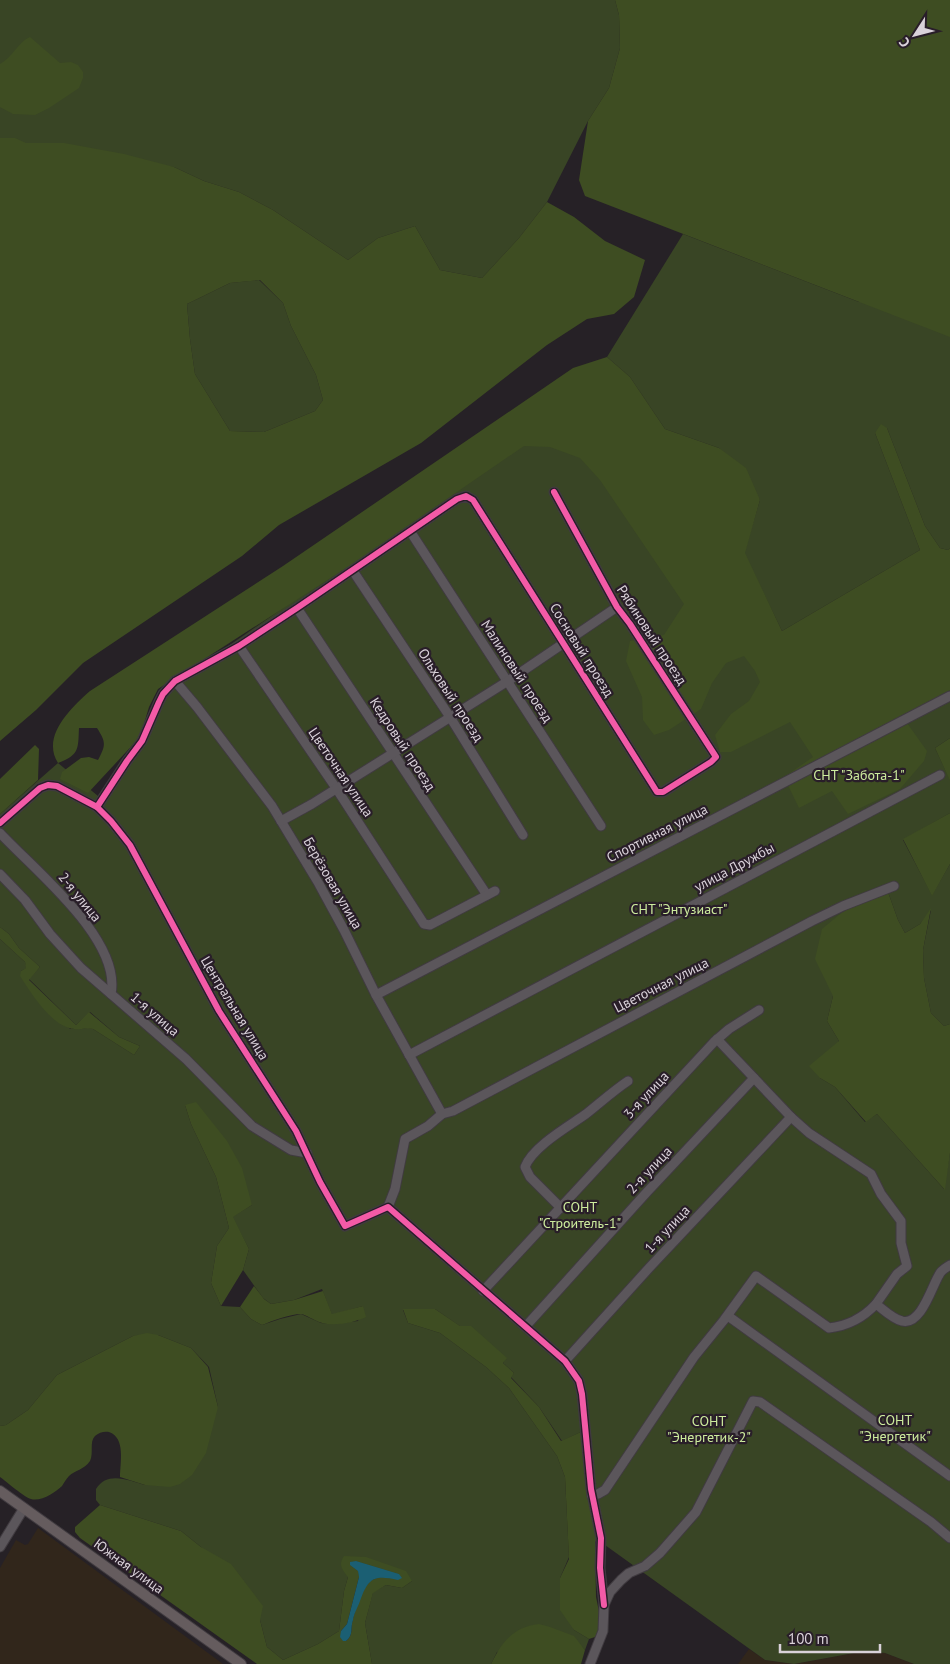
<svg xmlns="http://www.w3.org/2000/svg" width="950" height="1664" font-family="'PT Sans',sans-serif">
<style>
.industrial{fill:#31261b}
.green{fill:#394525;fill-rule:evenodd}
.forest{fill:#3e4d22;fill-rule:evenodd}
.water{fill:#1b5f73}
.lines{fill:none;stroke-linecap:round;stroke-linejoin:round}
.minor-casing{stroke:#403b40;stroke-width:11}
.major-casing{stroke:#403b40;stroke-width:12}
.minor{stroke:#5b565b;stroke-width:9}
.major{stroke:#655c5e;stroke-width:10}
.cycleway-casing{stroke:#291e29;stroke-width:9}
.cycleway{stroke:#f35aa7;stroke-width:6}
.labels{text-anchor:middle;stroke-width:4.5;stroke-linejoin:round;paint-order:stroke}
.street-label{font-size:14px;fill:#dad2da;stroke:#291e29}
.park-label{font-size:14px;fill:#cdec9d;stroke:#291e29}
</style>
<rect width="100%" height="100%" fill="#262126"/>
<!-- industrial -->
<g class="industrial">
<polygon points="38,1528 223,1664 0,1664 0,1568 16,1540 25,1545 28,1544"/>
<polygon points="749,1649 765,1660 794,1664 865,1651 885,1653 914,1664 738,1664"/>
</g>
<!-- green -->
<g class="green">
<polygon points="0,0 615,0 619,15 620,48 609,88 588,121 547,202 519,238 482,278 440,270 415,226 378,238 348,260 273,210 239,192 204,181 174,167 0,157"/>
<polygon points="683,234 859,302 950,286 950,548 948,550 940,548 925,526 887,428 875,433 920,550 782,631 744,553 760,500 719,448 665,429 630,377 607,357"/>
<polygon points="259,280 283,303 291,326 316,375 323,400 315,411 264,432 230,431 195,374 190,339 187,304 230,283"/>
<path d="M 613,379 L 784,649 L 950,602 L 950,738 L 935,748 L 950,780 L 950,813 L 903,840 L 932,895 L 950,864 L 950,1024 L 944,1026 L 931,1013 L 924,978 L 923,950 L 931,910 L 920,924 L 905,933 L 898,920 L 888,892 L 833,996 L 827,1021 L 839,1041 L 820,1078 L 835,1087 L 865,1122 L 877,1114 L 944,1189 L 950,1152 L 950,1664 L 914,1664 L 885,1653 L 865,1651 L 794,1664 L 765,1660 L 598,1540 L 586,1490 L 583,1431 L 562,1441 L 539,1407 L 511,1377 L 514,1373 L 503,1363 L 506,1358 L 435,1309 L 403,1310 L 408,1323 L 440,1333 L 486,1367 L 509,1388 L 557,1456 L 565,1477 L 569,1557 L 560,1578 L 574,1630 L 589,1639 L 585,1650 L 572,1636 L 497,1652 L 491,1664 L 372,1664 L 365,1623 L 373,1592 L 386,1585 L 402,1588 L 412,1581 L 348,1577 L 344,1591 L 339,1631 L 318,1644 L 283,1660 L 267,1647 L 260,1620 L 201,1547 L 181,1531 L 100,1505 L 96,1500 L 96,1489 C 107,1471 128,1480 145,1485 L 218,1407 L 209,1367 L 191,1348 L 158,1335 L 133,1336 L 57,1375 L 28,1410 L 6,1425 L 0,1426 L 0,939 L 25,962 L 27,968 L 21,971 L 70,1029 L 88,1028 L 93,1029 L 134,1055 L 140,1046 L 119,1037 L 90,1012 L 76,1025 L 29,979 L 40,967 L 19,948 L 9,934 L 0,927 L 0,814 L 58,763 L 98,796 L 140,737 L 143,726 L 178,681 ZM 185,1105 L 252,1205 L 232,1217 L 249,1249 L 243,1270 L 263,1298 L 271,1304 L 294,1300 L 322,1289 L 332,1315 L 363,1306 L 358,1321 L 331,1324 L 321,1323 L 301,1314 L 280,1319 L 262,1325 L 251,1319 L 240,1307 L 221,1306 L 211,1283 L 217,1246 L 229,1228 L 216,1177 L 191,1124 Z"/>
</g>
<!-- forest -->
<g class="forest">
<polygon points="615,0 950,0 950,337 585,196 579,180 588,121 609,88 620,48 619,15"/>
<path d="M 30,37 L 60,63 L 71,62 L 78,65 L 83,72 L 83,78 L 79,88 L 49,108 L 35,115 L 13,114 L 0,107 L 0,64 C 12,58 18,42 30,37 Z"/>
<path d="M 0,138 L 15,138 L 26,143 L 64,143 L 124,154 L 174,167 L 204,181 L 239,192 L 273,210 L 348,260 L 378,238 L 415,226 L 440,270 L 482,278 L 519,238 L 547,202 L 574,217 L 605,241 L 645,260 L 634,297 L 614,314 L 587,319 L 547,345 L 421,443 L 279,525 L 242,556 L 83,663 L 36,710 L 0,741 ZM 260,280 L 283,303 L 291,326 L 316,375 L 323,400 L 315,411 L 264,432 L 230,431 L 195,374 L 190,339 L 187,304 L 230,283 Z"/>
<path d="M 607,357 L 630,377 L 665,429 L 719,448 L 746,468 L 760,500 L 745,553 L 782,631 L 920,550 L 875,433 L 881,424 L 887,428 L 925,526 L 940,548 L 948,550 L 950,548 L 950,690 L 902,716 L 927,751 L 924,761 L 900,789 L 848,814 L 832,791 L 799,808 L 784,777 L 813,757 L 790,722 L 731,752 L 720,752 L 715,735 L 731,714 L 749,701 L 760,682 L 755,671 L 744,656 L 726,663 L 712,683 L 701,709 L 669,730 L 654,735 L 643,720 L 642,697 L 626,661 L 630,641 L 664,635 L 684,604 L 600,480 L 580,458 L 550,447 L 524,446 L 352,564 L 158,689 L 149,707 L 140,737 L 88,793 L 60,779 L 62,772 L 81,758 L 89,757 L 98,760 C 106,745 106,742 97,728 L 79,728 C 78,748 80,755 58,763 C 41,736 71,708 90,691 L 283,566 L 573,368 Z"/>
<polygon points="950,738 950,781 935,748"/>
<polygon points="35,745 39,749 38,780 0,814 0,779"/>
<polygon points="950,813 950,864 932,896 903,839"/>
<polygon points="888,892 898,920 905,933 920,924 931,908 923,950 924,978 931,1013 944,1026 950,1024 950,1153 945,1190 877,1114 866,1122 835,1087 820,1078 809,1066 839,1041 827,1021 833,996 815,959 822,929 845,910"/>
<path d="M 0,927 L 9,934 L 19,948 L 40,967 L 29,980 L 76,1025 L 89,1012 L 119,1037 L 140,1046 L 134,1055 L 93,1029 C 85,1027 76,1031 69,1028 C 49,1022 31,993 20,976 L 21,971 L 26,968 L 25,962 L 0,939 Z"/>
<polygon points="196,1102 227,1141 242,1168 252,1205 233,1217 249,1249 243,1270 221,1306 211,1283 217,1246 229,1228 216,1177 191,1124 185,1105"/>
<path d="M 254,1286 L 264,1299 L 271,1304 L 294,1300 L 323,1291 L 332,1314 L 363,1306 L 366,1317 C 354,1323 332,1327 319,1322 C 313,1320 307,1315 301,1314 C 290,1314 272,1321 262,1325 L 251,1319 L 240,1307 Z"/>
<polygon points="403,1309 435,1309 460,1326 471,1326 507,1358 503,1363 514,1373 511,1378 539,1407 561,1441 583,1431 586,1490 598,1538 595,1542 596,1597 601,1621 598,1636 589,1639 574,1630 560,1610 560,1578 569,1559 565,1477 557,1456 509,1388 486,1367 440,1333 408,1323"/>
<path d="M 147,1333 L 158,1335 L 191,1348 L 208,1367 L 218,1407 L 206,1453 L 192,1475 L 180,1484 L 170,1487 L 145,1485 L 120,1477 C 120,1463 126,1438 109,1432 C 105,1431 99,1432 95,1436 C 89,1442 94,1453 90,1461 C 84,1470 75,1470 69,1476 C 66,1479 64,1483 62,1486 C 56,1492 41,1502 31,1499 C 24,1497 7,1482 0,1477 L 0,1426 L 6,1425 L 28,1410 L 57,1375 L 133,1336 Z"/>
<path d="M 100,1505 L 181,1531 L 201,1547 L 231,1564 L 263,1606 L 260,1620 L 267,1647 L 283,1660 L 318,1644 L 339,1631 L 344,1591 L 348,1577 C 342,1569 338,1565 344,1556 L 366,1557 L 406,1571 L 412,1581 L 402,1588 L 386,1585 L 373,1593 L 365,1623 L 372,1664 L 257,1664 L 80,1538 L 75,1532 L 75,1527 ZM 356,1561 L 399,1574 C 390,1579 379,1576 372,1580 C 364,1584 355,1610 353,1619 C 350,1628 354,1635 346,1641 L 341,1631 L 347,1624 L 359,1577 L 358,1571 L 350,1565 L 350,1562 Z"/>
<path d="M 539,1624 L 550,1627 L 574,1636 L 585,1650 L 581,1664 L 491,1664 C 502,1642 513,1627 539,1624 Z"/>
</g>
<!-- water -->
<path class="water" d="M 356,1561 L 399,1574 L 402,1578 L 398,1580 C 373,1574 368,1579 360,1601 C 358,1607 354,1613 353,1620 C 350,1628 354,1635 346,1641 L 343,1641 L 340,1637 L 341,1631 L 347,1624 L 359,1577 L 358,1571 L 350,1565 L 350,1562 Z"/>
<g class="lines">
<!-- minor casing -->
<g class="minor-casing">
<g id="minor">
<polyline points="410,531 601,826"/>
<polyline points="353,571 450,717 523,835"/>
<polyline points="297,608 487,895"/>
<polyline points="239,646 336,788 424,924 430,925 495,891"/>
<polyline points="175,681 197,707 272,806 319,884 344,930 376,995 442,1114"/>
<polyline points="97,807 127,761 142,741 159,702 163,694 175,681 239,646 297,608 457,499 466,496 473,500 657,792 663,792 711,762 716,757 630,624 617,607 554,492"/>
<polyline points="281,821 312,804 508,681 617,607"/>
<polyline points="0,823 40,788 48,785 57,786 97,807 111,821 130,845 219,1011 296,1131 320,1182 345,1226 388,1207 565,1361 579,1381 582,1394 591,1489 601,1538 600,1568 604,1605"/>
<path d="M 0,833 C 33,869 122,939 111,994"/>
<polyline points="0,874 25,900 50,934 81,968 186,1059 252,1126 291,1150 307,1153"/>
<polyline points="376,995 950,696"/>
<polyline points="717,1039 791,1117 809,1133 871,1174 881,1194 901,1221 901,1243 907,1266 897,1274 876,1304"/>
<polyline points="409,1055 940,775"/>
<polyline points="388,1207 395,1189 405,1139 428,1126 442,1114 453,1111 812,921 843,906 894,886"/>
<path d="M 561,1208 L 530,1177 L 525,1167 C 532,1147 569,1126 586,1114 C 600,1103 613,1091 628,1081"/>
<polyline points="483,1291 714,1042 729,1029 759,1010"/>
<polyline points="728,1316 950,1476"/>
<polyline points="526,1326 647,1192 754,1078"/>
<polyline points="565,1361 649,1268 791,1117"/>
<path d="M 592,1496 L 598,1494 L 605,1490 L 694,1357 L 724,1320 L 756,1276 L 829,1328 C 847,1326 863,1318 876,1304 C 884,1310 893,1319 902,1321 C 921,1326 932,1286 939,1275 C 941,1270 946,1268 950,1265"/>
<polyline points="0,1547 24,1508"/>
<polyline points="590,1664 603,1631 604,1605 610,1592 621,1580 629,1573 645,1566 660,1553 696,1512 753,1401 760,1402 931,1522 950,1538"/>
</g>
</g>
<!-- major casing -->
<g class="major-casing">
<polyline id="major" points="0,1491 241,1664"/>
</g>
<!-- minor -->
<use href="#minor" class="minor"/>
<!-- major -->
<use href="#major" class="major"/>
<!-- cycleway casing -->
<g class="cycleway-casing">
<g id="cycleway">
<polyline points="97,807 127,761 142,741 159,702 163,694 175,681 239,646 297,608 457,499 466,496 473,500 657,792 663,792 711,762 716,757 630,624 617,607 554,492"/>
<polyline points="0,823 40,788 48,785 57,786 97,807 111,821 130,845 219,1011 296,1131 320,1182 345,1226 388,1207 565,1361 579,1381 582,1394 591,1489 601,1538 600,1568 604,1605"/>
</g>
</g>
<!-- cycleway -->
<use href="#cycleway" class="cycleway"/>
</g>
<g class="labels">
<!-- street labels -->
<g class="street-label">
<text transform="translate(652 635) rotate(57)" y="5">Рябиновый проезд</text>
<text transform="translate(582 650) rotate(58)" y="5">Сосновый проезд</text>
<text transform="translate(517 671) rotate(57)" y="5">Малиновый проезд</text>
<text transform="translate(451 695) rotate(57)" y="5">Ольховый проезд</text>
<text transform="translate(403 744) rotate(57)" y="5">Кедровый проезд</text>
<text transform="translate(341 772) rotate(56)" y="5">Цветочная улица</text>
<text transform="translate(657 833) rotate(-27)" y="5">Спортивная улица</text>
<text transform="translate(734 867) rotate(-28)" y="5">улица Дружбы</text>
<text transform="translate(333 883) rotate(60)" y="5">Берёзовая улица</text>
<text transform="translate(80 897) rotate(51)" y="5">2-я улица</text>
<text transform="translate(661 985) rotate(-27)" y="5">Цветочная улица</text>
<text transform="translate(235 1008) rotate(59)" y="5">Центральная улица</text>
<text transform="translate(155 1014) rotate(41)" y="5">1-я улица</text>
<text transform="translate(646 1095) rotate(-47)" y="5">3-я улица</text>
<text transform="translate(649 1170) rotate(-47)" y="5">2-я улица</text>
<text transform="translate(667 1229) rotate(-47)" y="5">1-я улица</text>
<text transform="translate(129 1566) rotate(36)" y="5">Южная улица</text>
</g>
<!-- park labels -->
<g class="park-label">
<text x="859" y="780">СНТ "Забота-1"</text>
<text x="679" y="914">СНТ "Энтузиаст"</text>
<text x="580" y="1212">СОНТ<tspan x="580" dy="16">"Строитель-1"</tspan></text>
<text x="895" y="1425">СОНТ<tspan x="895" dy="16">"Энергетик"</tspan></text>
<text x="709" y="1426">СОНТ<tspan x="709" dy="16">"Энергетик-2"</tspan></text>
</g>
</g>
<!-- north arrow -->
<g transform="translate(915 35) rotate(234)" stroke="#291e29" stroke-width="4" paint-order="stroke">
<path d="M0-4L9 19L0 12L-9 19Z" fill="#dad2da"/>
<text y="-8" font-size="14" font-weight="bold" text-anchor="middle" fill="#dad2da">С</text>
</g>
<!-- scale -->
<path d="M780 1644v8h100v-8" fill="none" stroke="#dad2da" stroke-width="2.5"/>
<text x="788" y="1644" font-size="15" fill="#dad2da" stroke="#291e29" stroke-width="4" paint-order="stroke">100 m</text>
</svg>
